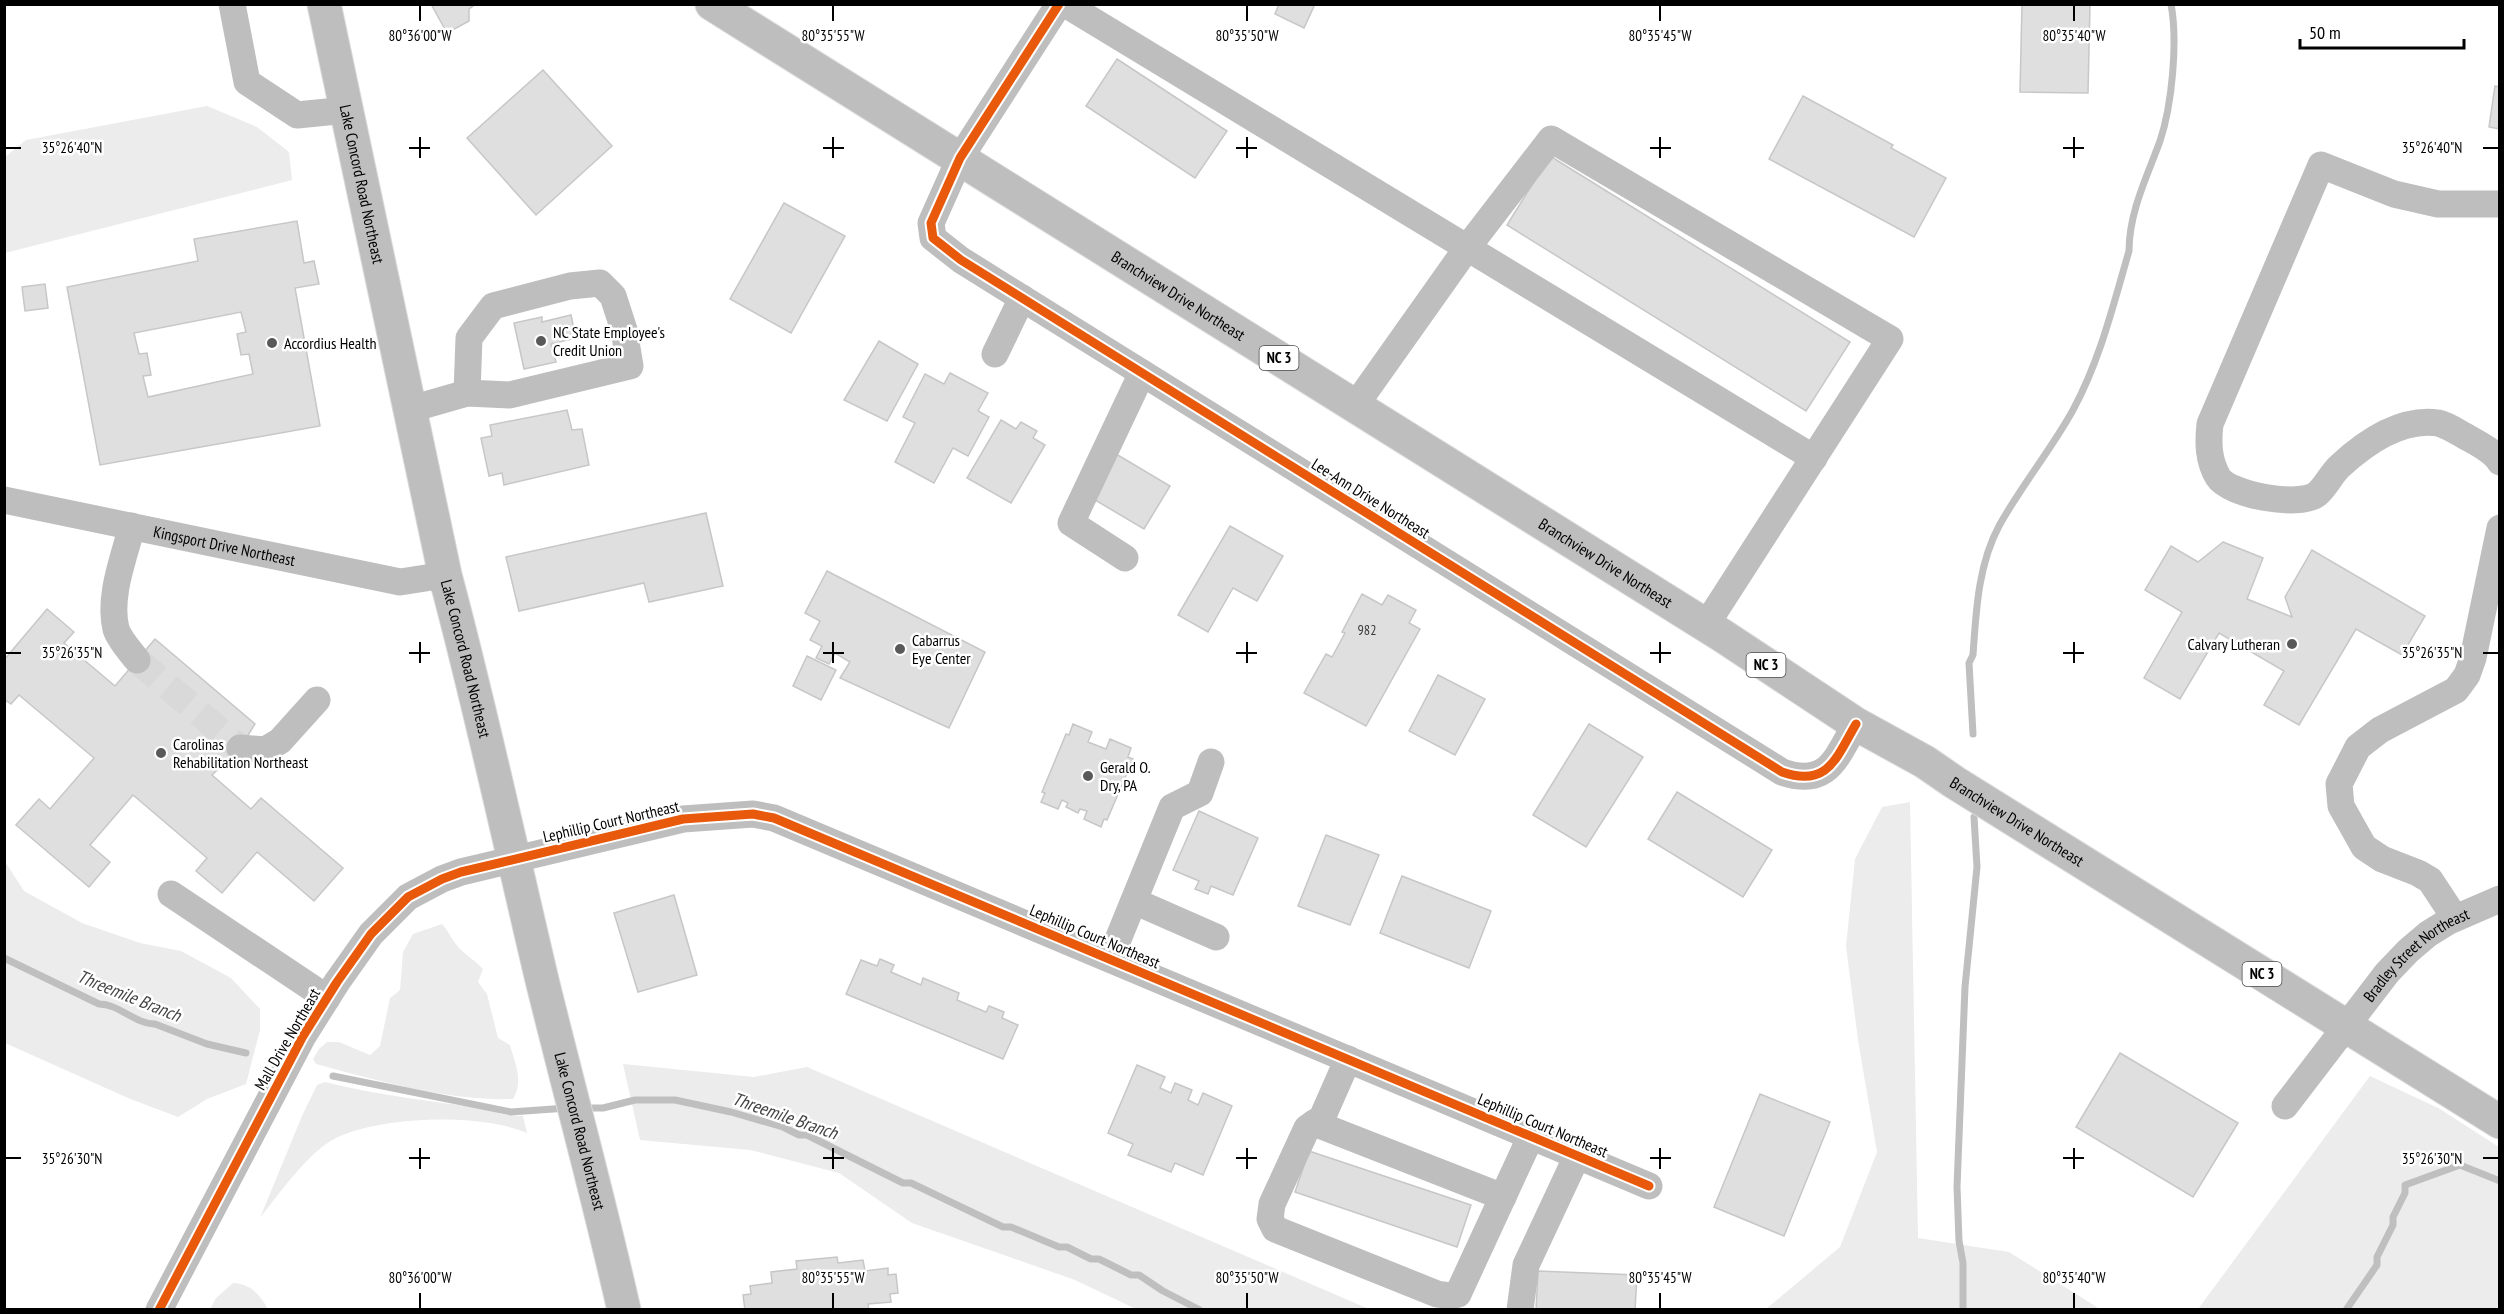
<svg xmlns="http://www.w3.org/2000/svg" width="2504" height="1314" font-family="'PT Sans Narrow',sans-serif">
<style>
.green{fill:#ececec}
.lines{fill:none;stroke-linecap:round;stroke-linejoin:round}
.stream{stroke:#bfbfbf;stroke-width:7}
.building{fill:#dfdfdf;stroke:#c7c7c7;stroke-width:1.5;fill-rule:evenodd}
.minor-tunnel{stroke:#d9d9d9;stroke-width:27;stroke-dasharray:27 14;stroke-linecap:butt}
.major-casing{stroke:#dbdbdb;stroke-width:35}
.minor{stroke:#bebebe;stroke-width:27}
.major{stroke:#bebebe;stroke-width:33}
.cycleway-casing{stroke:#fff;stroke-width:13}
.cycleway{stroke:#e8590c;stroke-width:9}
.ticks{fill:none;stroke:#000;stroke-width:2}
.poi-dot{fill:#595959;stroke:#fff;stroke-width:2}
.labels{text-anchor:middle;stroke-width:5;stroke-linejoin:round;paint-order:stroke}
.number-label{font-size:14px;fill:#383838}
.shield{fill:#fff;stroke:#4c4c4c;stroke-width:1.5}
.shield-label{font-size:15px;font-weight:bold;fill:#000}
.street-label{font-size:16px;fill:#000;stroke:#fff}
.poi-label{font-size:16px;fill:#000;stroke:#fff;text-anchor:start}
.water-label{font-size:18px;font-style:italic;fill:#444;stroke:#fff}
.ticks-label{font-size:15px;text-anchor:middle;fill:#000;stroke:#fff;stroke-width:5;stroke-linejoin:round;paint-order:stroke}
</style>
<rect width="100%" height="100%" fill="#fff"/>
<!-- green -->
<g class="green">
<polygon points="207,106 257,127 289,152 292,180 5,253 5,157 26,140"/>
<polygon points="1910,802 1918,1238 2009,1252 2100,1309 1766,1309 1840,1247 1877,1152 1858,1040 1846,946 1855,859 1882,807"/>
<polygon points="4,860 24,891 82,923 140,943 181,951 231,978 260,1009 260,1030 246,1084 207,1099 178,1117 128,1098 5,1043"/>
<path d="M 442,924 C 449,932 453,942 460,949 C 467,956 476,961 483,969 L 478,982 L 487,994 L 498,1038 L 510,1045 C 515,1063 524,1082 513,1099 C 447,1101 379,1081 316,1064 L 313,1059 L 319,1049 L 327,1042 L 339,1042 L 370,1055 L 380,1046 L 390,998 L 400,990 L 403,952 L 413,934 Z"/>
<polygon points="623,1064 754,1077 807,1067 1369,1309 1136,1309 1075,1280 912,1223 839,1173 750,1150 640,1140"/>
<polygon points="2370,1076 2440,1109 2499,1147 2499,1309 2198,1309"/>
<path d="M 325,1082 C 376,1095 426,1100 478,1108 C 494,1111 507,1117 523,1116 L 527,1133 C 481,1113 382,1116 336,1138 C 309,1151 279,1194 260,1218 L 302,1116 L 317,1085 Z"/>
<path d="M 233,1283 C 251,1284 259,1294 268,1309 L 210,1309 L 216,1298 Z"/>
</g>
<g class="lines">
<!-- stream -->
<g class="stream">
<path d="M 1973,734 L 1969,663 L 1973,655 C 1976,612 1978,565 1999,526 C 2021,486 2051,450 2073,410 C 2100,360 2113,306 2129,251 C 2129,212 2147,177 2160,141 C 2172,105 2178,42 2171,4"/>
<path d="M 4,958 L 99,1004 C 119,1004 135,1024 155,1024 L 207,1044 L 246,1053"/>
<polyline points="333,1076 511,1112 567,1108"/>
<polyline points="584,1108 603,1108 635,1100 675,1100 731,1112 783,1127 799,1135 807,1135 903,1183 911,1183 1003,1227 1011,1227 1059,1247 1067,1247 1091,1259 1099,1259 1131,1275 1139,1275 1163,1291 1200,1310"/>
<polyline points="1963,1310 1963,1263 1959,1241 1957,1187 1965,987 1977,867 1974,817"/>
<polyline points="2346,1310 2377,1265 2377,1257 2393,1225 2393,1217 2405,1193 2405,1185 2460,1165 2500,1181"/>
</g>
</g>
<!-- building -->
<g class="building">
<polygon points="431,4 476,4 469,9 469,21 447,33"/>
<polygon points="1279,4 1315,4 1304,28 1275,14"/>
<polygon points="2022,4 2090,4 2088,93 2020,92"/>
<polygon points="1117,59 1227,131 1195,178 1086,106"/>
<polygon points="543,70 612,146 536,215 467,138"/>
<polygon points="2495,86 2500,87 2500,129 2489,127"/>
<polygon points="1803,96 1893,145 1891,148 1946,178 1914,237 1769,159"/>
<polygon points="1550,156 1850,342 1806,411 1507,225"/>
<polygon points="784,203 845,236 791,333 730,299"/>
<path d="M 297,221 L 304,263 L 314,261 L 319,284 L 295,288 L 320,426 L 100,465 L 67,287 L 198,261 L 194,239 ZM 241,312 L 246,332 L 237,334 L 241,355 L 249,354 L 253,374 L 148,397 L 143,376 L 151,375 L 147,353 L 139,354 L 134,333 Z"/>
<polygon points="45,284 48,308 25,311 22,287"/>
<polygon points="571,315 576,338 551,344 556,362 524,369 514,323 542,317 542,322"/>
<polygon points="879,341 918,364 887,421 844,400"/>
<polygon points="950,373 988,393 978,411 989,417 968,456 953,448 934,483 895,462 915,423 903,417 925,374 944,384"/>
<polygon points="567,410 572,430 582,429 589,465 504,485 502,473 489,476 481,438 492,436 490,425"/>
<polygon points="1001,420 1016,429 1021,422 1037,431 1033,438 1045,445 1011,503 967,478"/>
<polygon points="1116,454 1170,486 1144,529 1090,497"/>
<polygon points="706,513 723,586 649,602 644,583 519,611 506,557"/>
<polygon points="1230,526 1283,556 1257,601 1233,588 1208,632 1178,615"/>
<polygon points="2223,542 2263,558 2247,599 2292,617 2285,597 2312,550 2425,616 2402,655 2356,629 2299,725 2264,705 2284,671 2219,633 2180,699 2144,678 2182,612 2145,590 2171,546 2198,562"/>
<polygon points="827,571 985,652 949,728 840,678 850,662 835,653 829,664 816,658 822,646 810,640 820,621 805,613"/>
<polygon points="1362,594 1382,605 1388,595 1416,610 1409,623 1420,629 1366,726 1304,693 1326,654 1332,657 1345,633 1342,632"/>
<polygon points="47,609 74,632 64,643 115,686 155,639 255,724 240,748 212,775 251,809 261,798 343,868 314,901 257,852 222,893 196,871 207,858 133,795 90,845 110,862 89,887 16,825 39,799 50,809 94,758 19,695 11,704 4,699 4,660"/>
<polygon points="807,656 836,670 821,700 793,686"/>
<polygon points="1438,675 1485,699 1455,755 1409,731"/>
<polygon points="1073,724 1092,732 1088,742 1106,749 1110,739 1131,748 1128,757 1133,759 1107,820 1104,819 1101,827 1084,819 1087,811 1080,809 1078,813 1066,807 1068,803 1062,800 1058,809 1041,802 1045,793 1042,792 1066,734 1069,735"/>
<polygon points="1589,724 1643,757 1586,847 1533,815"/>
<polygon points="1677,792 1772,850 1743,897 1648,839"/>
<polygon points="1199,811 1258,838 1233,895 1211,886 1208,894 1195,889 1199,881 1173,870"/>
<polygon points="1326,835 1379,855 1350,925 1298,906"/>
<polygon points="1402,876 1491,911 1469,968 1380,933"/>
<polygon points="674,895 697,975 638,992 614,913"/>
<polygon points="880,959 894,965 891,972 921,985 923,978 959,993 957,1000 986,1012 989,1006 1004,1012 1002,1018 1018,1025 1003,1059 846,994 861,960 877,966"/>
<polygon points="2120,1053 2238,1123 2193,1197 2076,1127"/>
<polygon points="1137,1065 1165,1077 1160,1088 1171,1093 1175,1083 1192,1090 1188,1100 1198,1105 1203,1093 1232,1106 1203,1175 1175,1163 1171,1172 1128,1155 1133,1144 1108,1133"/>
<polygon points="1760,1094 1830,1122 1784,1236 1714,1207"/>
<polygon points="1309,1151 1471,1205 1457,1247 1295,1192"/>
<polygon points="837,1257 838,1263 863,1260 865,1271 888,1268 888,1275 896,1274 898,1293 890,1294 891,1302 868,1304 869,1310 745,1310 743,1295 751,1294 750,1286 772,1283 771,1272 797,1269 796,1261"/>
<polygon points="1538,1271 1637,1275 1635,1310 1536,1310"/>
</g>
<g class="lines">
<!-- minor-tunnel -->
<polyline class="minor-tunnel" points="137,660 240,748"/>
<!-- major casing -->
<g class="major-casing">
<g id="major">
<path id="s3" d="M 324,4 L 445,575 C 481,709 510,845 542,980 C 569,1090 599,1199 624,1310"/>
<path id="s4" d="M 712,4 L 1723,636 L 1856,724 L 1925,762 L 1954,782 L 2500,1122"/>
</g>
</g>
<!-- minor -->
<g class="minor">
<polyline points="232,4 247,82 297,115 347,110"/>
<path d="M 1059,4 L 960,158 L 931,223 L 933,238 L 961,260 L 1782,772 C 1828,788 1836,758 1856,724"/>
<polyline points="1065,4 1814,458"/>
<path d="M 2500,204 L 2438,204 L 2394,194 L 2321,165 L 2210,424 C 2208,442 2208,460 2218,477 C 2229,495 2300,508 2317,494 C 2326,487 2331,474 2340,466 C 2366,442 2402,418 2438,423 C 2447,425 2456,431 2463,435 C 2475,442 2493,450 2500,462"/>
<polygon points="600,283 613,296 624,330 630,366 510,395 467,393 469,338 493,306 570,286"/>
<polyline points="995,354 1022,298"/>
<polyline points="1355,406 1467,248 1551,139 1890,339 1706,625"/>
<polyline points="411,409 467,393"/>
<path id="s1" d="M 4,500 L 400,582 L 445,575"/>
<path d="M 132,526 C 124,558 108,596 116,629 C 119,639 130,651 137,660"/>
<polyline points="1125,558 1071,523 1142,373"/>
<polyline points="240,748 265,750 280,741 317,700"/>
<polyline points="171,894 327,998"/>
<polyline points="1134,901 1216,937"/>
<polyline points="2455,918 2430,880 2418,873 2382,859 2364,847 2341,806 2339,784 2358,747 2380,730 2456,690 2467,675 2473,658 2500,528"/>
<polyline points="1110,959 1172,807 1200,793 1211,762"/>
<polyline points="1348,1059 1322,1118 1307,1128 1272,1204 1270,1219 1275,1229 1437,1294 1451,1296 1458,1294 1531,1136"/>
<path id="s2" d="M 2285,1106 L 2387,973 L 2408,951 L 2428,934 L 2449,921 L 2500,899"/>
<polyline points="1314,1123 1503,1197"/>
<polyline points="159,1310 303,1036 337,982 371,934 408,897 442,879 461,872 683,819 753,814 774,818 1649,1186"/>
<polyline points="1520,1310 1526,1265 1577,1156"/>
</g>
<!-- major -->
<use href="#major" class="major"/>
<!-- cycleway casing -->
<g class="cycleway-casing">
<g id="cycleway">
<path d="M 1059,4 L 960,158 L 931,223 L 933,238 L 961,260 L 1782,772 C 1828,788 1836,758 1856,724"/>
<polyline points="159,1310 303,1036 337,982 371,934 408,897 442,879 461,872 683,819 753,814 774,818 1649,1186"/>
</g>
</g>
<!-- cycleway -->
<use href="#cycleway" class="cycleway"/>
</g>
<!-- ticks -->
<path class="ticks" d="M 420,6 L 420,21M 833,6 L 833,21M 1247,6 L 1247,21M 1660,6 L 1660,21M 2074,6 L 2074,21M 420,137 L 420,158M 833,137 L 833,158M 1247,137 L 1247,158M 1660,137 L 1660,158M 2074,137 L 2074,158M 6,148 L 21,148M 409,148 L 430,148M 823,148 L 844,148M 1236,148 L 1257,148M 1650,148 L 1671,148M 2063,148 L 2084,148M 2483,148 L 2498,148M 420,642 L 420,663M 833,642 L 833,663M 1247,642 L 1247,663M 1660,642 L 1660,663M 2074,642 L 2074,663M 6,653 L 21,653M 409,653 L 430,653M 823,653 L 844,653M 1236,653 L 1257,653M 1650,653 L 1671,653M 2063,653 L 2084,653M 2483,653 L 2498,653M 420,1148 L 420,1169M 833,1148 L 833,1169M 1247,1148 L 1247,1169M 1660,1148 L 1660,1169M 2074,1148 L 2074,1169M 6,1158 L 21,1158M 409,1158 L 430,1158M 823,1158 L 844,1158M 1236,1158 L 1257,1158M 1650,1158 L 1671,1158M 2063,1158 L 2084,1158M 2483,1158 L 2498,1158M 420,1293 L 420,1308M 833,1293 L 833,1308M 1247,1293 L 1247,1308M 1660,1293 L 1660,1308M 2074,1293 L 2074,1308"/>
<!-- markers -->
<g class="poi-dot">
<circle cx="541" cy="341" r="6"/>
<circle cx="272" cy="343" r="6"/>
<circle cx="2292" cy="644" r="6"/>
<circle cx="900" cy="649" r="6"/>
<circle cx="161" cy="753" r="6"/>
<circle cx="1088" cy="776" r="6"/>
</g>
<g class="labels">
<!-- number labels -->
<g class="number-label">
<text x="1367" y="635">982</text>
</g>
<!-- shield labels -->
<g class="shield">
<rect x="1259.5" y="346" width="39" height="24" rx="4.5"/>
<rect x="1746.5" y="653" width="39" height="24" rx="4.5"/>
<rect x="2242.5" y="962" width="39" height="24" rx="4.5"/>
</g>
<g class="shield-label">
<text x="1279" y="363">NC 3</text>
<text x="1766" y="670">NC 3</text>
<text x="2262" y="979">NC 3</text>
</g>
<!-- street labels -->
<g class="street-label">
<text dy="6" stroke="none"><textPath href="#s3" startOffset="184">Lake Concord Road Northeast</textPath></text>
<text dy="6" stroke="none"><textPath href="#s4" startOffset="550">Branchview Drive Northeast</textPath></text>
<text transform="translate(1371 498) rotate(32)" y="6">Lee-Ann Drive Northeast</text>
<text dy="6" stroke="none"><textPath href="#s1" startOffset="225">Kingsport Drive Northeast</textPath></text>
<text dy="6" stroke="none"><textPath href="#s4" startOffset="1054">Branchview Drive Northeast</textPath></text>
<text dy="6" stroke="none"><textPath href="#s3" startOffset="670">Lake Concord Road Northeast</textPath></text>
<text transform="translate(611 821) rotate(-13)" y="6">Lephillip Court Northeast</text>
<text dy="6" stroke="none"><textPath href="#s4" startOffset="1540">Branchview Drive Northeast</textPath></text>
<text transform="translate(1095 936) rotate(23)" y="6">Lephillip Court Northeast</text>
<text dy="6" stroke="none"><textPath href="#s2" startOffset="202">Bradley Street Northeast</textPath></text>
<text transform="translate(287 1039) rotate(-60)" y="6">Mall Drive Northeast</text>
<text transform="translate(1543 1125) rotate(23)" y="6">Lephillip Court Northeast</text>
<text dy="6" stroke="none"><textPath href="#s3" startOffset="1156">Lake Concord Road Northeast</textPath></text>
</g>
<!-- poi labels -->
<g class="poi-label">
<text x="553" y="338">NC State Employee's<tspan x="553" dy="18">Credit Union</tspan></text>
<text x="284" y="349">Accordius Health</text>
<text x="912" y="646">Cabarrus<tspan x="912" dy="18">Eye Center</tspan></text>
<text x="2280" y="650" text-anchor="end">Calvary Lutheran</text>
<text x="173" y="750">Carolinas<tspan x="173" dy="18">Rehabilitation Northeast</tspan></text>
<text x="1100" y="773">Gerald O.<tspan x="1100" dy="18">Dry, PA</tspan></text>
</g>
<!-- water labels -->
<g class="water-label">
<text transform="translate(129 996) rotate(22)" y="6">Threemile Branch</text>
<text transform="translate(785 1116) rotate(19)" y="6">Threemile Branch</text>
</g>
</g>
<g class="ticks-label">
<text x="420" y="41">80°36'00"W</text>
<text x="833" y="41">80°35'55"W</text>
<text x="1247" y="41">80°35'50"W</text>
<text x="1660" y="41">80°35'45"W</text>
<text x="2074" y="41">80°35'40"W</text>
<text x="72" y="153">35°26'40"N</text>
<text x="2432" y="153">35°26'40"N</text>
<text x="72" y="658">35°26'35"N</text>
<text x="2432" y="658">35°26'35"N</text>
<text x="72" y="1164">35°26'30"N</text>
<text x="2432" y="1164">35°26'30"N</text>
<text x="420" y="1283">80°36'00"W</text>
<text x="833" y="1283">80°35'55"W</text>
<text x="1247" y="1283">80°35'50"W</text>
<text x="1660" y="1283">80°35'45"W</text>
<text x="2074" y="1283">80°35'40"W</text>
</g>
<!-- border -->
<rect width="2504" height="1314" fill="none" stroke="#000000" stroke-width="12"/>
<!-- scale -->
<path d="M2300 39v9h164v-9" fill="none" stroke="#000000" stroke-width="3"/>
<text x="2309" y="39" font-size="18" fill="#000000" stroke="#ffffff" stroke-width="4.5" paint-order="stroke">50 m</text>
</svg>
